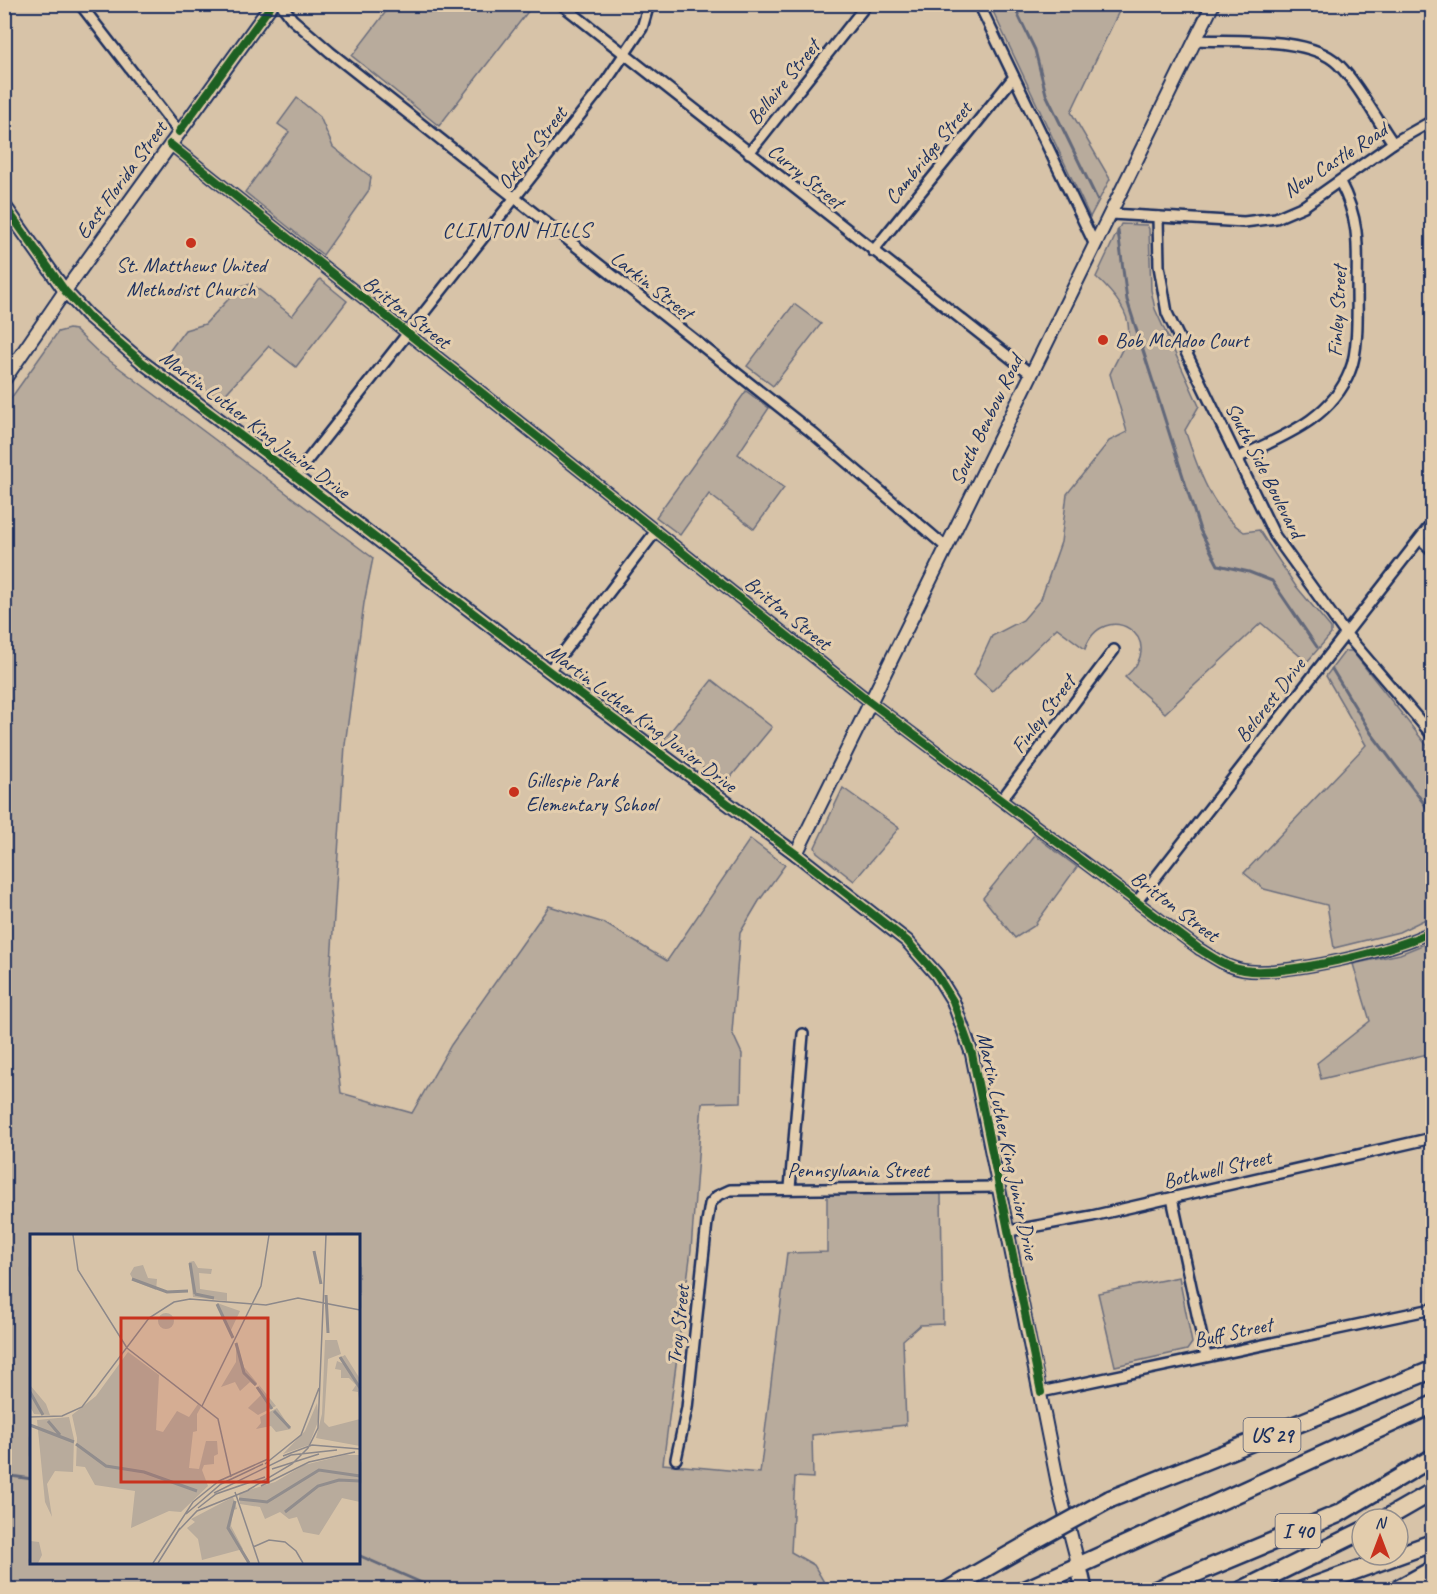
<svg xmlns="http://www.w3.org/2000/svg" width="1437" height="1594" font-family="Caveat,sans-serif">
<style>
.green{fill:#b8ab9c;stroke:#6a6d7d;stroke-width:1.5;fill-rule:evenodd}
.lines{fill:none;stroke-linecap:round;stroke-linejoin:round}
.stream{stroke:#62677a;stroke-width:3}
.minor-casing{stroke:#1b2f5e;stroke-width:14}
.secondary-casing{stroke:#1b2f5e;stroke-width:16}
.trunk-casing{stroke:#1b2f5e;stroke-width:20}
.motorway-casing{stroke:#1b2f5e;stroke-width:21}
.minor{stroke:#e3cdad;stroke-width:9}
.secondary{stroke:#e3cdad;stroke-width:12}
.trunk{stroke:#e3cdad;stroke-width:15}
.motorway{stroke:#e3cdad;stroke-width:16}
.motorway-bridge-casing{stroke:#1b2f5e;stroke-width:21;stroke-linecap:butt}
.motorway-bridge{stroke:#e3cdad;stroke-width:16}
.cycleway-casing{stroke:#e3cdad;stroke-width:11}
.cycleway{stroke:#1b5e20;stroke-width:8}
.poi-dot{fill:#c8321e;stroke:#e3cdad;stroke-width:2}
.labels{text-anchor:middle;stroke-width:6;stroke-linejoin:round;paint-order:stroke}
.shield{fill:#e3cdad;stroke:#575e76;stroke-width:1.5}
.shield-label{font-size:20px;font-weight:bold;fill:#1b2f5e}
.street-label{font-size:21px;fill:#1b2f5e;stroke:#e3cdad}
.poi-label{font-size:21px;fill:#1b2f5e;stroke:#e3cdad;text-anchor:start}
.neighbourhood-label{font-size:22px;letter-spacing:1.5px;fill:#1b2f5e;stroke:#e3cdad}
.inset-river{fill:none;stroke:#918d8d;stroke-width:3}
.inset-road{fill:none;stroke:#8c888a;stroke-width:1.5}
.view{fill:#c8321e;fill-opacity:0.15;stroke:#c8321e;stroke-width:3}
.inset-edge{fill:none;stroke:#1b2f5e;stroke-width:3}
</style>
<rect width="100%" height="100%" fill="#d7c3a8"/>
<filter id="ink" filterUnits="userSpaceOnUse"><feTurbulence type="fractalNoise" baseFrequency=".0167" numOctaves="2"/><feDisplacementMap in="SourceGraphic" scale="12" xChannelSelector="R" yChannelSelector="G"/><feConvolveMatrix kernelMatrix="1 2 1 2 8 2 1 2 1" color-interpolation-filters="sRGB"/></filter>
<g filter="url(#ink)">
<!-- green -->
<g class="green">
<polygon points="391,5 391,4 533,5 439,126 352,56"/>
<polygon points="990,5 1122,5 1071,112 1110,179 1090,217"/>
<polygon points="297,98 320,117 333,147 371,177 369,190 323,255 245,192 289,132 278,124"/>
<path d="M 1121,224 L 1147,225 L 1149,229 L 1151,290 L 1155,309 L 1199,406 L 1185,430 C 1197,466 1211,510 1244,532 L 1259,530 L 1295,585 L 1331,628 L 1331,634 L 1307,662 L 1261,623 L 1165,713 L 1125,677 C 1172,638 1103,597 1085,649 L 1057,628 L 992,691 L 974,675 L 992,636 L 1023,620 L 1041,599 L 1061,542 L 1067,494 L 1109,441 L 1127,432 L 1110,374 C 1115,362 1125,347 1128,334 C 1132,314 1110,290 1096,277 Z"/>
<polygon points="320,279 347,301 296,367 269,346 220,400 164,358 185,330 205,324 241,286 252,284 292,316"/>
<polygon points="794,304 821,324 773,386 747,366"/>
<path d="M 69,329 L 75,330 L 98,352 L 373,558 L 364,603 L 345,745 L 329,994 L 341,1093 L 412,1113 L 451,1045 L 549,906 L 604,923 L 667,961 L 750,839 L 785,865 L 759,901 L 740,933 L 732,1032 L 742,1054 L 741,1102 L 702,1103 L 691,1250 L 663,1464 L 760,1473 L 787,1253 L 827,1252 L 827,1193 L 941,1194 L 943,1324 L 920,1325 L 903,1340 L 906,1425 L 812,1435 L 813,1478 L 795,1477 L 791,1552 L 814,1565 L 828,1589 L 5,1590 L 4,408 L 58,332 ZM 32,1236 L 358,1236 L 358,1562 L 32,1562 Z"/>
<polygon points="746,391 769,408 738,454 784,488 754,529 709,494 680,535 656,517"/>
<polygon points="1345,651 1352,651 1432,752 1432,916 1399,932 1334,948 1327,905 1264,889 1244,873 1366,745 1326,676"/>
<polygon points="712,680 772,727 725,784 664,739"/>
<polygon points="843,788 899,828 854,881 817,852 815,847"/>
<polygon points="1034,835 1077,867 1034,926 1015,938 983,898"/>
<polygon points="1432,941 1432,1053 1321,1079 1317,1063 1370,1021 1353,964 1400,954"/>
<polygon points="1179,1277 1192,1343 1187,1350 1115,1366 1098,1293"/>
</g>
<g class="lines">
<!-- stream -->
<g class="stream">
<polyline points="1013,4 1035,50 1046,94 1097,199"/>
<polyline points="1118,231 1127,300 1200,530 1218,565 1249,572 1272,581 1317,647"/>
<polyline points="1332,669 1371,733 1432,814"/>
<polyline points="4,1475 32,1479"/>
<polyline points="358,1555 438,1590"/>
</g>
<!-- minor casing -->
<g class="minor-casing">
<g id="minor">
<polyline points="80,4 179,132"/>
<polyline points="281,4 292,19 330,52 810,431 946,547"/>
<polyline points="561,4 1031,374"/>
<polyline points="979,4 1095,245"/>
<path d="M 1196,40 C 1235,42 1310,36 1338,64 C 1359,85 1376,119 1393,143"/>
<path d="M 170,144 L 869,701 L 1198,948 C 1212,957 1226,967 1243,970 C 1280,977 1400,950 1432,931"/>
<polyline points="749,153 867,4"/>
<polyline points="1111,214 1244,222 1276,218 1304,206 1393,143 1432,121"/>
<polyline points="1158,217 1159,266 1167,313 1275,536 1345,633 1432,735"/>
<polyline points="873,251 1013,78"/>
<path d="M 1237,458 C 1281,437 1331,420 1350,371 C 1359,350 1357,308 1357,284 C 1358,244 1359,218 1340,182"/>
<polyline points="295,476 603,86 642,28 649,4"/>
<polyline points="1420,539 1432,550"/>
<polyline points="549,671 656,531"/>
<polyline points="1002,799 1114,650"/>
<polyline points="1138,900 1432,523"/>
<polyline points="790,1188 803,1034"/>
<polyline points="1172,1198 1206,1356"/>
<polyline points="1009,1231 1092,1216 1432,1138"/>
<polyline points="1041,1392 1432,1309"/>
<polyline points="676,1459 687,1408 707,1222 710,1204 717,1196 730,1190 999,1187"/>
</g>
</g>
<!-- secondary casing -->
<g class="secondary-casing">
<g id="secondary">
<polyline points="4,205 65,291 87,315 142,362 295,476 549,671 796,854 907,941 937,975 953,1001 972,1054 1060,1494 1078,1563"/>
<polyline points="4,380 65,291 272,4"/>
<polyline points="796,854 1213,4"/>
</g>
</g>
<!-- trunk casing -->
<g class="trunk-casing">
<polyline id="trunk" points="1078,1563 1084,1590"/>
</g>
<!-- motorway casing -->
<g class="motorway-casing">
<g id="motorway">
<polyline points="1110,1499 1432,1370"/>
<polyline points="1385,1519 1432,1492"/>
<polyline points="948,1590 1035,1540"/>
<polyline points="1025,1590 1432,1405"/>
<polyline points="1156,1590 1338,1514 1432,1458"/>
<polyline points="1242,1590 1362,1531"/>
<polyline points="1302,1590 1432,1543"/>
<polyline points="1396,1590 1432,1570"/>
</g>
</g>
<!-- minor -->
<use href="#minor" class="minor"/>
<!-- secondary -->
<use href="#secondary" class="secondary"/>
<!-- trunk -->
<use href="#trunk" class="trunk"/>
<!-- motorway -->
<use href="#motorway" class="motorway"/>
<!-- motorway-bridge casing -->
<g class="motorway-bridge-casing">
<polyline id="motorway-bridge" points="1035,1540 1110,1499"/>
</g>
<!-- motorway-bridge -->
<use href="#motorway-bridge" class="motorway-bridge"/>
<!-- cycleway casing -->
<g class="cycleway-casing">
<g id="cycleway">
<polyline points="179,132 272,4"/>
<path d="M 170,144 L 869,701 L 1198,948 C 1212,957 1226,967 1243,970 C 1280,977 1400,950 1432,931"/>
<polyline points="4,205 65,291 87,315 142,362 295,476 549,671 796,854 907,941 937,975 953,1001 972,1054 1041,1392"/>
</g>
</g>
<!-- cycleway -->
<use href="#cycleway" class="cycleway"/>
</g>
</g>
<!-- markers -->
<g class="poi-dot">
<circle cx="191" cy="243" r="6"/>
<circle cx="1103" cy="340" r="6"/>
<circle cx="514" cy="792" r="6"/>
</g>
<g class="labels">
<!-- shield labels -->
<g class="shield">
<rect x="1243.5" y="1418" width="57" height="34" rx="4.5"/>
<rect x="1275.5" y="1514" width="45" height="34" rx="4.5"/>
</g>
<g class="shield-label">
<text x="1272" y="1442">US 29</text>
<text x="1298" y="1538">I 40</text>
</g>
<!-- street labels -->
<g class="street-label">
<text transform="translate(783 82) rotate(-51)" y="7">Bellaire Street</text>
<text transform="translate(532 148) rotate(-52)" y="7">Oxford Street</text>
<text transform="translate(928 153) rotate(-51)" y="7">Cambridge Street</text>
<text transform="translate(1335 160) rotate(-33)" y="7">New Castle Road</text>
<text transform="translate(806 176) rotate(39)" y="7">Curry Street</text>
<text transform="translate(121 180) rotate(-54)" y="7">East Florida Street</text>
<text transform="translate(652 285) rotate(38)" y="7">Larkin Street</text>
<text transform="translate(1337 311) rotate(-87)" y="7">Finley Street</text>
<text transform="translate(407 312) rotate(38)" y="7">Britton Street</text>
<text transform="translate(986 420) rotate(-64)" y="7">South Benbow Road</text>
<text transform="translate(255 424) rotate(37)" y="7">Martin Luther King Junior Drive</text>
<text transform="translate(1265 470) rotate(63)" y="7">South Side Boulevard</text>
<text transform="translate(788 613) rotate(39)" y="7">Britton Street</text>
<text transform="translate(1270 700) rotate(-52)" y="7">Belcrest Drive</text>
<text transform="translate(1043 714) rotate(-53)" y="7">Finley Street</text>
<text transform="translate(642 718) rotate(37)" y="7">Martin Luther King Junior Drive</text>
<text transform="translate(1175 906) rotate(37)" y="7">Britton Street</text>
<text transform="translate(1008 1146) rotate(78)" y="7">Martin Luther King Junior Drive</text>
<text transform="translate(1217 1169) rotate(-13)" y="7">Bothwell Street</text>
<text x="858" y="1177">Pennsylvania Street</text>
<text transform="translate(678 1325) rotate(-84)" y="7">Troy Street</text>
<text transform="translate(1233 1332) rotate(-12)" y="7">Buff Street</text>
</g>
<!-- poi labels -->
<g class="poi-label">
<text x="191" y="272" text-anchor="middle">St. Matthews United<tspan x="191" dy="24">Methodist Church</tspan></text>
<text x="1115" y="347">Bob McAdoo Court</text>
<text x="526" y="787">Gillespie Park<tspan x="526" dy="24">Elementary School</tspan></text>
</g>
<!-- neighbourhood labels -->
<g class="neighbourhood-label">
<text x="517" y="237">CLINTON HILLS</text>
</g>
</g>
<!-- overview -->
<g transform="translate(30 1234)">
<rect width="330" height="330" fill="#d7c3a8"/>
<path d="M 164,27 L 168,34 L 182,35 L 181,40 L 169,39 L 170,55 L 197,59 L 197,67 L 163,63 L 159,28 ZM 113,31 L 118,44 L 127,45 L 126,56 L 104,47 L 100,40 L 104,33 ZM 187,69 L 210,77 L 201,96 L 203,106 ZM128 87a8 8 0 1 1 16 0a8 8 0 1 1-16 0ZM 295,106 L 307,106 L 311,120 L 298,125 L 294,188 L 299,193 L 330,185 L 330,212 L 286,204 L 292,180 ZM 206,107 L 214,133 L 227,149 L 225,152 L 220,148 L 210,157 L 205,148 L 191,153 L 206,128 ZM 98,118 L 129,141 L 126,196 L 133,198 L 147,177 L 159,183 L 168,170 L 171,173 L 167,180 L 167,197 L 163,198 L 159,234 L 169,235 L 176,207 L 187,207 L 188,220 L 184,222 L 184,230 L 174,231 L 172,236 L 178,252 L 151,278 L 139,277 L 101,294 L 105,257 L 65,251 L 55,233 L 46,232 L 47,204 L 42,181 L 66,162 ZM 315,121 L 330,145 L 330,171 L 328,158 L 322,157 L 326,151 L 319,144 L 311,144 L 311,136 L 305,135 L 307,127 L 314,130 L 309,124 ZM 0,151 L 16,170 L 20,181 L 4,180 L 0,172 ZM 229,151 L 246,172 L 228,181 L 218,174 L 231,161 ZM 287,169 L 289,185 L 279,211 L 253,220 L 275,197 ZM 247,174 L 261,195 L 246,198 L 241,192 L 226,195 L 231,189 L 230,183 ZM 39,183 L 44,205 L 43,238 L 25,237 L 17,250 L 22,283 L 15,268 L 7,186 ZM 315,221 L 330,221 L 330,268 L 312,264 L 289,301 L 273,298 L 267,283 L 259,285 L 250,278 L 235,285 L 230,273 L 210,270 L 209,259 L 245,248 L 274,231 ZM 203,263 L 207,275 L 203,276 L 201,292 L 213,315 L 172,326 L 168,305 L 157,294 L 165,288 L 161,285 ZM 0,307 L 9,308 L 12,321 L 8,329 L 0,329 Z" fill="#b8ab9c"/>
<path class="inset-river" d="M 284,17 L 291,50M 160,29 L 165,60M 102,45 L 137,58 L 158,57M 165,60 L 184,64M 296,61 L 298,99M 187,70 L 203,104M 206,109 L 214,139 L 226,151M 310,123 L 330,154M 227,153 L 242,175M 0,158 L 13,181M 244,177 L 260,194M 18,187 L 30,201M 0,191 L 44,208M 46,210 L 76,232 L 114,238 L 167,257M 209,265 L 237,268 L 289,236 L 330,242M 205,267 L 198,294 L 219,329M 255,278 L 288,252 L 309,246 L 330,247"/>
<path class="inset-road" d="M 43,1 L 48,36 L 97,114 L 188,185 L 201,243M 172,172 L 231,52 L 239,1M 0,183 L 32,182 L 52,173 L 119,84 L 144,68 L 160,65 L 236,71 L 268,64 L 330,76M 253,222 L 282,211 L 330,215M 235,230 L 271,201 L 289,154M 242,235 L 289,220M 231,252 L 279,228 L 325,218M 218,256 L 262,230 L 278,214 L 288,194 L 296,1M 205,258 L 229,329M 184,259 L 261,221 L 307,216M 168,274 L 186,260 L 235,243M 156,280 L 191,250 L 233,230M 149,296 L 167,277 L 219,256M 223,313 L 239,306 L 255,308 L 266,317 L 273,329M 123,329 L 163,268 L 189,247 L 238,225M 128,329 L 150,294"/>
<path class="view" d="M 91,84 L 238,84 L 238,248 L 91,248 Z"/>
<rect width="330" height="330" class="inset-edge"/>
</g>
<!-- margin -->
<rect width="1437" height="1594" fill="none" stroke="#e3cdad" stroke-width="24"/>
<rect x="12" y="12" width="1413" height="1570" fill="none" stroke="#1b2f5e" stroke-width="2" filter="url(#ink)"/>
<!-- north arrow -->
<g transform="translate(1380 1537)"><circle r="28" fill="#e3cdad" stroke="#938e8d" stroke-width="1.5"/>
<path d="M0-4.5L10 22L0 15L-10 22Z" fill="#c8321e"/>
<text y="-9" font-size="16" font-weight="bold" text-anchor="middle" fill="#1b2f5e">N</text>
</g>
</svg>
